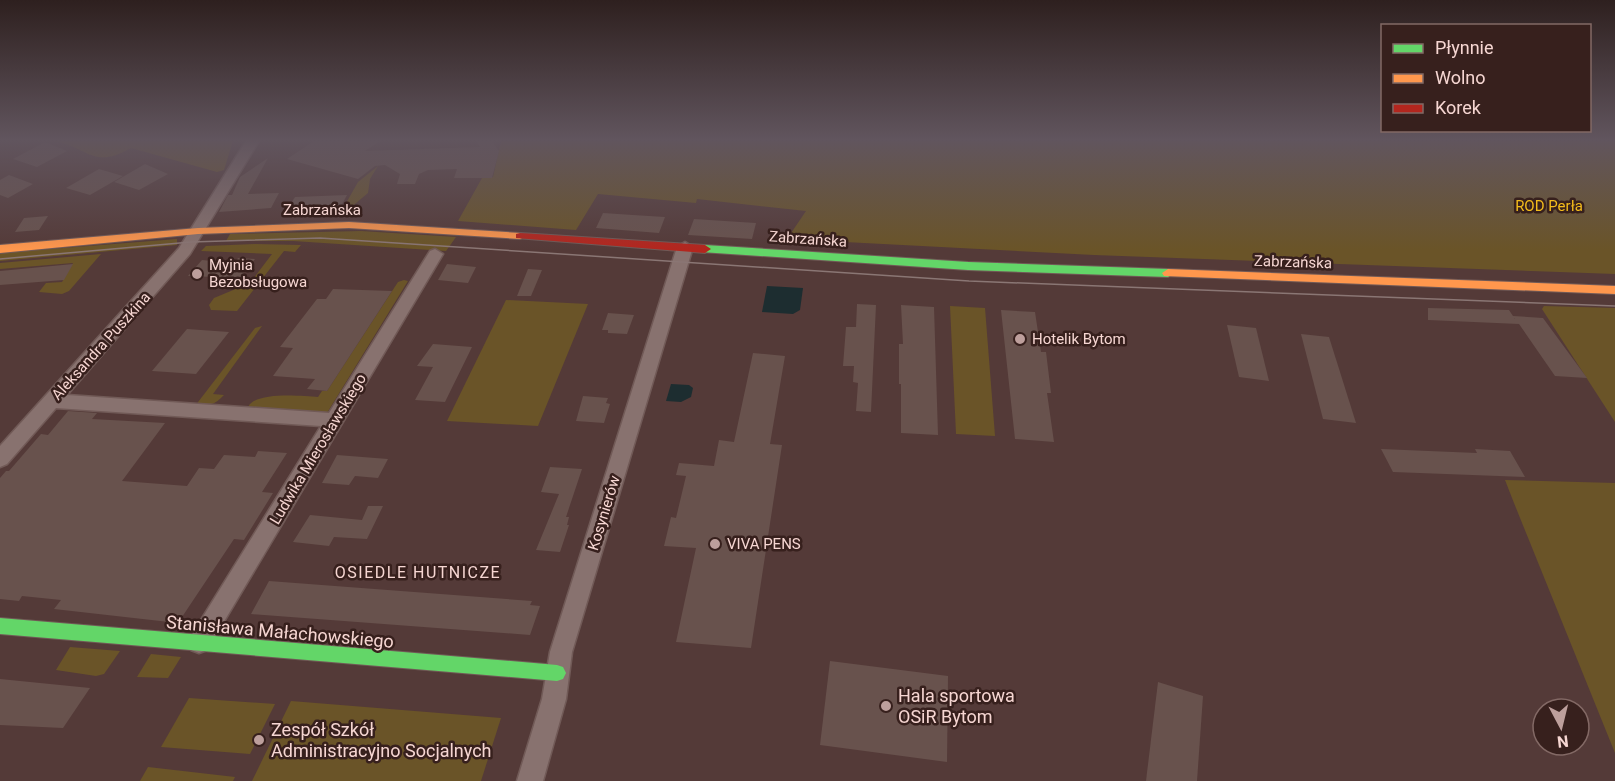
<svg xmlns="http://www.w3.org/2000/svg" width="1615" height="781" font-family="Roboto,sans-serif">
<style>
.green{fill:#6a5428}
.water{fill:#1d2d30}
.building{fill:#68524d}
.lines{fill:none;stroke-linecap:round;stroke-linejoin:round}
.street-casing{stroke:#715a57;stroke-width:3}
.fast-casing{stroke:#715a57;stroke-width:2}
.slow-casing{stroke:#715a57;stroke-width:2}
.jam-casing{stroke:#715a57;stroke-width:2}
.street{fill:#88726f;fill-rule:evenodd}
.fast{fill:#63d668;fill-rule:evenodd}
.slow{fill:#ff974d;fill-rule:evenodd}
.jam{fill:#b3261e;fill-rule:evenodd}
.tram{stroke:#8a7674;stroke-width:1.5}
.poi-dot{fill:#bd9f9c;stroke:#37201d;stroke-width:2}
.labels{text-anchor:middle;stroke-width:5;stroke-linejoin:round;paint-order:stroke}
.park-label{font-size:15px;fill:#f4bc1c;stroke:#37201d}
.street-label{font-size:15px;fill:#f6d6d2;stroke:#37201d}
.poi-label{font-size:15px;fill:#f6d6d2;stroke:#37201d;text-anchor:start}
.neighbourhood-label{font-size:16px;letter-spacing:1.5px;fill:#f6d6d2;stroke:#37201d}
.near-street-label{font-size:18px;fill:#f6d6d2;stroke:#37201d}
.near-poi-label{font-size:18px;fill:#f6d6d2;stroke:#37201d;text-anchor:start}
</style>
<rect width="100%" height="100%" fill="#543a38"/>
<!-- green -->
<g class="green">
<path d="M 54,141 L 233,141 L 224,170 L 217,172 L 131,148 C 93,170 88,147 54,141 Z"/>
<polygon points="501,141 1615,141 1615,274 1094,255 787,239 806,211 697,199 696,203 598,194 576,230 458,221 482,178 493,177"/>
<polygon points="378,166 370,179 368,193 344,213 341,212 358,182"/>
<polygon points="361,231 456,237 446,251 293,241 226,241 230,234"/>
<polygon points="177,239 177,245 0,261 0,253"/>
<polygon points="255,244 301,245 295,252 284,251 237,311 211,310 209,305 214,298 250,283 272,254 201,251 206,246"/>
<polygon points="101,254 69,291 62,294 39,292 46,283 62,282 73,263 0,269 0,263"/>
<path d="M 404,280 L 408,281 L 327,413 L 251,409 L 248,407 C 256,391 302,396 318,397 L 322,391 L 327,391 L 398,282 Z"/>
<polygon points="506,300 588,304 538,426 447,421"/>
<polygon points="950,306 985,308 995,436 956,434"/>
<polygon points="1544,306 1615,308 1615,422 1542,309"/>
<path d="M 262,326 L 213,394 L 224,395 C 215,405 208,406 195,406 L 255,328 Z"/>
<polygon points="1505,480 1615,483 1615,753 1514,503"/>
<polygon points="70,647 120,651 104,674 96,676 56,670"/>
<polygon points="151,654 181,657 168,678 137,677"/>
<polygon points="189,698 275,704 250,754 161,747"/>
<polygon points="291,701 501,718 481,781 252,781"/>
<polygon points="148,767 235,777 233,781 140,781"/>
</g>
<!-- water -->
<g class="water">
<polygon points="767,286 803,288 800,310 793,314 762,312"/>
<polygon points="671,384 689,385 693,388 691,397 681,402 666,401"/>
</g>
<!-- building -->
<g class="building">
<polygon points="314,141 380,141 365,151 480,147 476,141 492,141 499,151 492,178 454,178 457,169 428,170 419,174 415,184 397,184 400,174 385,165 375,166 358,179 287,159"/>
<polygon points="45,142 67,151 37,167 13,159"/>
<polygon points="268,158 248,194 279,193 271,208 219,212 228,195 232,195 240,177"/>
<polygon points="145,164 168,174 139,190 114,182"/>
<polygon points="99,169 123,176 90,195 66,188"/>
<polygon points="9,175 33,184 8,198 0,195 0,180"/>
<polygon points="347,195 338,212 284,214 295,197"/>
<polygon points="603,213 633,215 665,217 659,233 596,228"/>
<polygon points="48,216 39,230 15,232 24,218"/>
<polygon points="694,219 756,223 752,239 688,235"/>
<polygon points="238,258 255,259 240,278 188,276 202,260 235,263"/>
<polygon points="73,264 64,280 0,285 0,271"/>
<polygon points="447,264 476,267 468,283 438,280"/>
<polygon points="528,269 542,270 531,296 517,296"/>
<polygon points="333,289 392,291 327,391 307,389 315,379 273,376 293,348 280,347 317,299 326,299"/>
<polygon points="857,304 876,305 871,412 856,411 858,383 853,382 854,366 843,366 846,327 856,327"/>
<polygon points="901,305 934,307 938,435 901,433 901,384 899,384 899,344 903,344"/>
<polygon points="1428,308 1509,310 1515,319 1513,316 1543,318 1587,378 1555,376 1519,324 1428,320"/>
<polygon points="1001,310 1035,312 1041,352 1046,352 1051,393 1047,393 1054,442 1015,439"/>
<polygon points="608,313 634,315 627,334 608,333 608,330 602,330"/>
<polygon points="1227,325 1256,328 1269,381 1239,377"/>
<polygon points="187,329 229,332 196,374 152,371"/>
<polygon points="1301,334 1329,337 1356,423 1323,419"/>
<polygon points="433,344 472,347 445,402 415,400 433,367 417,366"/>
<polygon points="753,353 785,356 770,444 782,445 751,648 676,642 696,548 664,546 671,517 676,518 686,476 676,475 679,463 714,466 719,440 734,442"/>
<polygon points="583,396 608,398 606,403 610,404 604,423 576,421"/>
<polygon points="68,411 97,413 92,419 165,423 122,481 187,486 199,468 214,469 224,455 255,457 258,451 287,453 262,492 273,493 244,540 234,539 178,623 54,609 61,600 22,596 19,601 0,599 0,478 6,471 9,471 41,434 48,435"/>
<polygon points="1381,449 1477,453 1475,449 1510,451 1525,477 1393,472"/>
<polygon points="337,455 388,459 378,478 355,476 349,485 322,483"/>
<polygon points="550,467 582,469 566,517 569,517 567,525 569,525 560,552 536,550 559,494 541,492"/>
<polygon points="368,506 383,506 367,539 334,537 329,546 293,542 310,515 362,520"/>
<polygon points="269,581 532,601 530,605 540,606 530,635 251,614"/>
<polygon points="830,661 948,676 947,762 820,745"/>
<polygon points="0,679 90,688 63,728 0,725"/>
<polygon points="1158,682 1203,696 1197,781 1146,781"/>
</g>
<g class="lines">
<!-- street casing -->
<g class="street-casing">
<g id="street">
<polygon points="246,141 259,141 190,254 67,395 329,413 430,251 435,249 443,254 207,650 199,653 191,650 188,643 191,636 321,426 56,408 7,464 0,467 0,446 179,248"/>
<polygon points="685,242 693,247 572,652 566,699 543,781 517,781 542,699 550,652 677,247"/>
</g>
</g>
<!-- fast casing -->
<g class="fast-casing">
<g id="fast">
<polygon points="705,245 968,262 1168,269 1174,273 1168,277 968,270 701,252 699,249"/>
<polygon points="0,618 557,665 563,667 566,673 563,679 557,681 0,634"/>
</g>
</g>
<!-- slow casing -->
<g class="slow-casing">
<g id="slow">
<polygon points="349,222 520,233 526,236 520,239 349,228 198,234 0,253 0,245 198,228"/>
<polygon points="1168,269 1615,286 1615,294 1164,276 1162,273"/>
</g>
</g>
<!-- jam casing -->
<g class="jam-casing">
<polygon id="jam" points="520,233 705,245 711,249 705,253 516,238 516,234"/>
</g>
<!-- street -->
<use href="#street" class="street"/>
<!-- fast -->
<use href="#fast" class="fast"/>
<!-- slow -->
<use href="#slow" class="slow"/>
<!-- jam -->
<use href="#jam" class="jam"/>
<!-- tram -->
<polyline class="tram" points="0,259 191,242 320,238 969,281 1615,306"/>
</g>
<!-- sky -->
<linearGradient id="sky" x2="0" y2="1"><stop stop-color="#2e201f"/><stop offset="0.56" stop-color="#61555e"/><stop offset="1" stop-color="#61555e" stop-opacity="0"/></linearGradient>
<rect width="1615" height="250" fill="url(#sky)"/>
<!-- markers -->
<g class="poi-dot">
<circle cx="197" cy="274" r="6"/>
<circle cx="1020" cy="339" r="6"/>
<circle cx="715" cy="544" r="6"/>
<circle cx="886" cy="706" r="6"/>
<circle cx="259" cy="740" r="6"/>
</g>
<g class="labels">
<!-- park labels -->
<g class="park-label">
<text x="1549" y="211">ROD Perła</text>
</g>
<!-- street labels -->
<g class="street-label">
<text x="322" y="215">Zabrzańska</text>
<text transform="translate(808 239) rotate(4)" y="5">Zabrzańska</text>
<text transform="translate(1293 262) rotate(2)" y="5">Zabrzańska</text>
<text transform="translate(101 346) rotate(-48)" y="5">Aleksandra Puszkina</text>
<text transform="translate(318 449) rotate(-59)" y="5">Ludwika Mierosławskiego</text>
<text transform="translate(604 513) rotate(-73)" y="5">Kosynierów</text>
</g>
<!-- poi labels -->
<g class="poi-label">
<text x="209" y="270">Myjnia<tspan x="209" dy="17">Bezobsługowa</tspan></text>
<text x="1032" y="344">Hotelik Bytom</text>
<text x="727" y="549">VIVA PENS</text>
</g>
<!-- neighbourhood labels -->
<g class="neighbourhood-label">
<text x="418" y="578">OSIEDLE HUTNICZE</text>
</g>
<!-- near-street labels -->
<g class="near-street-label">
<text transform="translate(280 632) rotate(5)" y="6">Stanisława Małachowskiego</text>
</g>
<!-- near-poi labels -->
<g class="near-poi-label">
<text x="898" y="702">Hala sportowa<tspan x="898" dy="21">OSiR Bytom</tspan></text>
<text x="271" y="736">Zespół Szkół<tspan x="271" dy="21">Administracyjno Socjalnych</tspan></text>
</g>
</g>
<!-- legend -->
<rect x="1381" y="24" width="210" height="108" fill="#37201d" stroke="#836965" stroke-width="1.5"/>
<rect x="1393" y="44" width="30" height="9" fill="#63d668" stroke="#836965" stroke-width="1.5"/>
<text x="1435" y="54" font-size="18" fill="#f6d6d2">Płynnie</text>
<rect x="1393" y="74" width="30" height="9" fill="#ff974d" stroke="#836965" stroke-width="1.5"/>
<text x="1435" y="84" font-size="18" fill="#f6d6d2">Wolno</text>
<rect x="1393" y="104" width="30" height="9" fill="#b3261e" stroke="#836965" stroke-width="1.5"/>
<text x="1435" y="114" font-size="18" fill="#f6d6d2">Korek</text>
<!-- north arrow -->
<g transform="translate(1561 727) rotate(173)"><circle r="28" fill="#37201d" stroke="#836965" stroke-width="1.5"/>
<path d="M0-4.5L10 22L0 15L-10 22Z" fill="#bd9f9c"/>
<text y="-9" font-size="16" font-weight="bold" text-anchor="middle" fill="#f6d6d2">N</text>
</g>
</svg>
